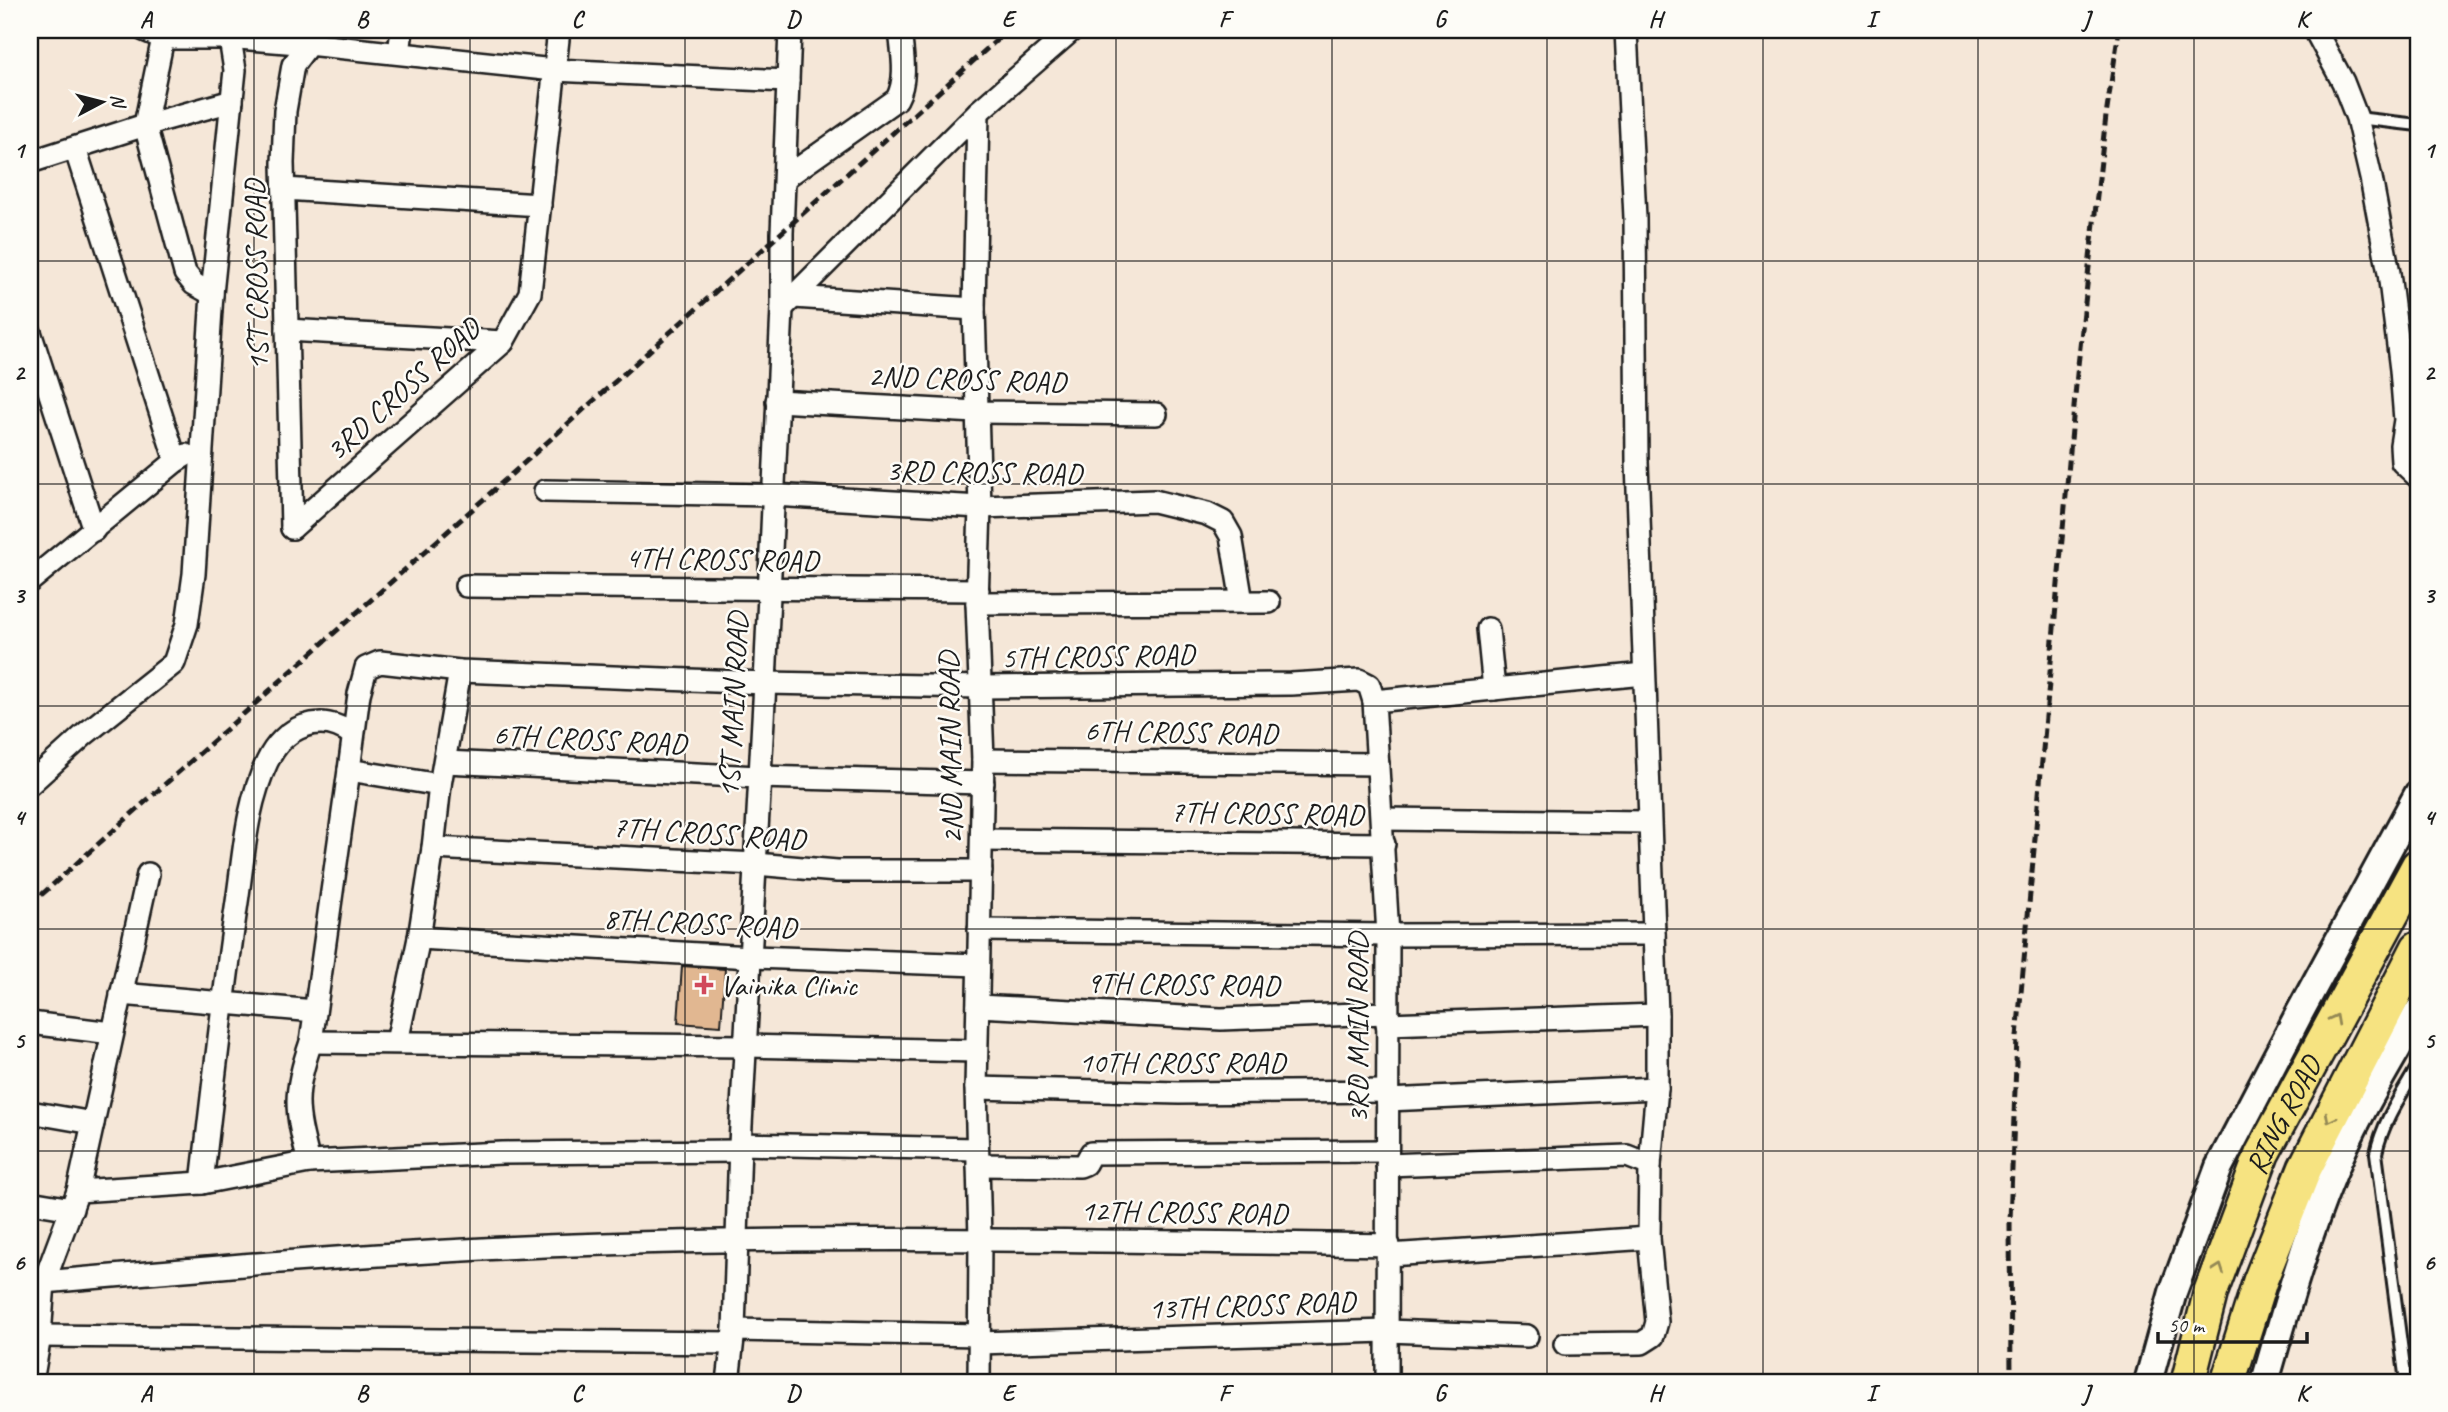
<svg xmlns="http://www.w3.org/2000/svg" width="2448" height="1412" font-family="Caveat,sans-serif">
<style>
.building{fill:#e1b791;stroke:#1c1c1c;stroke-width:2}
.lines{fill:none;stroke-linecap:round;stroke-linejoin:round}
.service-casing{stroke:#1c1c1c;stroke-width:16}
.minor-casing{stroke:#1c1c1c;stroke-width:26}
.tertiary-casing{stroke:#1c1c1c;stroke-width:32}
.trunk-casing{stroke:#1c1c1c;stroke-width:38}
.service{stroke:#fdfcf7;stroke-width:10}
.minor{stroke:#fdfcf7;stroke-width:21}
.tertiary{stroke:#fdfcf7;stroke-width:26}
.trunk{stroke:#f6e381;stroke-width:33}
.rail{stroke:#1c1c1c;stroke-width:5;stroke-dasharray:10 5;stroke-linecap:butt}
.oneway{stroke:#948954}
.grid{fill:none;stroke:#1c1c1c;stroke-width:2;stroke-opacity:0.55}
.poi-dot{fill:#d1495b;stroke:#fdfcf7;stroke-width:2.5}
.labels{text-anchor:middle;stroke-width:5;stroke-linejoin:round;paint-order:stroke}
.street-label{font-size:30px;fill:#1c1c1c;stroke:#fdfcf7}
.poi-label{font-size:30px;fill:#1c1c1c;stroke:#fdfcf7;text-anchor:start}
.neatline{fill:none;stroke:#1c1c1c;stroke-width:2.5}
.grid-label{font-size:23px;text-anchor:middle;font-weight:bold;fill:#1c1c1c}
</style>
<rect width="100%" height="100%" fill="#f5e7d8"/>
<filter id="ink" filterUnits="userSpaceOnUse"><feTurbulence type="fractalNoise" baseFrequency=".0143" numOctaves="2"/><feDisplacementMap in="SourceGraphic" scale="14" xChannelSelector="R" yChannelSelector="G"/><feConvolveMatrix kernelMatrix="1 2 1 2 8 2 1 2 1" color-interpolation-filters="sRGB"/></filter>
<g filter="url(#ink)">
<!-- building -->
<polygon class="building" points="682,966 725,969 721,1026 678,1023"/>
<g class="lines">
<!-- service casing -->
<g class="service-casing">
<g id="service">
<polyline points="2357,118 2418,125"/>
<path d="M 2406,1382 L 2376,1153 C 2383,1121 2402,1094 2418,1066"/>
</g>
</g>
<!-- minor casing -->
<g class="minor-casing">
<g id="minor">
<polyline points="144,30 163,38 239,38 298,43 554,70 788,81"/>
<polyline points="2315,30 2343,82 2357,118 2371,178 2389,273 2401,370 2405,420 2401,445 2402,462 2418,477"/>
<polyline points="163,38 145,125 185,273 194,284 212,294"/>
<polyline points="399,53 402,30"/>
<polyline points="978,112 974,309 980,507 977,603 983,760 976,1088 980,1239 979,1382"/>
<polyline points="75,148 176,461"/>
<polyline points="30,162 145,125 232,101"/>
<path d="M 785,178 L 897,99 C 908,78 902,52 900,30"/>
<polyline points="284,189 540,205"/>
<polyline points="794,297 974,309"/>
<polyline points="782,308 978,112 1072,30"/>
<polyline points="287,330 503,342"/>
<polyline points="30,332 94,530"/>
<polyline points="777,401 976,412 1156,414"/>
<polyline points="545,491 773,495 980,507 1154,501 1207,514 1223,522 1231,536 1242,602"/>
<polyline points="292,528 503,342 530,293 559,30"/>
<polyline points="292,528 283,163 285,111 293,65 309,44 302,34"/>
<polyline points="30,581 176,461 186,455"/>
<polyline points="466,586 978,590"/>
<polyline points="977,603 1269,602"/>
<polyline points="1488,629 1494,689"/>
<polyline points="1374,701 1644,674"/>
<polyline points="983,760 1378,764"/>
<polyline points="445,762 759,777 983,783"/>
<polyline points="30,784 85,734 174,663 187,624 194,574 212,294 235,70 231,45 225,38 234,30"/>
<polyline points="440,785 349,770 359,694 366,668 380,662 460,671 765,683 981,687 1291,684 1359,680 1369,685 1374,701 1388,935 1387,1382"/>
<polyline points="1382,819 1649,822"/>
<polyline points="982,840 1384,844"/>
<polyline points="433,848 756,864 837,871 981,871"/>
<polyline points="979,930 1388,935 1654,934"/>
<polyline points="419,938 751,957 978,965"/>
<polyline points="121,994 315,1011"/>
<polyline points="978,1006 1221,1019 1386,1013"/>
<polyline points="30,1023 112,1033"/>
<polyline points="1387,1024 1657,1015"/>
<polyline points="311,1042 745,1046 976,1051"/>
<polyline points="397,1042 419,938 433,848 440,785 460,671"/>
<polyline points="976,1088 1179,1093 1388,1091"/>
<polyline points="1387,1100 1657,1088"/>
<polyline points="30,1112 93,1123"/>
<polyline points="740,1144 976,1149"/>
<path d="M 309,1162 C 295,1109 293,1094 311,1042 L 349,770"/>
<polyline points="978,1165 1080,1166 1085,1164 1091,1153 1387,1151"/>
<polyline points="1387,1165 1627,1156 1650,1165"/>
<path d="M 202,1183 C 213,1089 223,996 237,902 C 244,855 246,806 267,762 C 283,727 321,710 353,735"/>
<polyline points="78,1191 148,874"/>
<polyline points="30,1202 72,1209"/>
<polyline points="1389,1255 1649,1238"/>
<path d="M 44,1282 C 204,1268 363,1254 523,1247 C 811,1234 1101,1241 1389,1245"/>
<polyline points="734,1330 979,1335"/>
<polyline points="40,1336 732,1343"/>
<polyline points="979,1343 1387,1331 1527,1336"/>
<polyline points="1565,1344 1642,1343 1653,1336 1657,1322 1649,1238 1650,1165 1657,1088 1657,1015 1637,462 1635,218 1626,30"/>
<polyline points="32,1382 40,1336 44,1282 78,1191 202,1183 309,1162 502,1153 740,1151"/>
<polyline points="728,1382 734,1330 740,1144 765,683 782,308 782,233 790,30"/>
</g>
</g>
<!-- tertiary casing -->
<g class="tertiary-casing">
<g id="tertiary">
<polyline points="2148,1382 2173,1292 2219,1167 2300,1012 2418,794"/>
<path d="M 2265,1382 C 2285,1312 2305,1241 2333,1173 C 2355,1117 2389,1064 2418,1012"/>
</g>
</g>
<!-- trunk casing -->
<g class="trunk-casing">
<g id="trunk">
<path id="s1" d="M 2188,1382 L 2211,1291 L 2262,1154 L 2418,866"/>
<polyline points="2228,1382 2260,1281 2305,1168 2418,948"/>
</g>
</g>
<!-- service -->
<use href="#service" class="service"/>
<!-- minor -->
<use href="#minor" class="minor"/>
<!-- tertiary -->
<use href="#tertiary" class="tertiary"/>
<!-- trunk -->
<use href="#trunk" class="trunk"/>
<!-- rail -->
<g class="rail">
<polyline points="30,905 1008,30"/>
<polyline points="2011,1382 2010,1221 2017,1037 2077,374 2106,116 2119,30"/>
</g>
</g>
<!-- one-way arrows -->
<defs><path id="oneway-chevron" d="M-2-3.5L2.5 0L-2 3.5" fill="none" stroke-width="1.6" stroke-linecap="round" stroke-linejoin="round" transform="scale(1.75)"/></defs>
<g class="oneway">
<use href="#oneway-chevron" transform="translate(2335 1019) rotate(-62)"/>
<use href="#oneway-chevron" transform="translate(2330 1118) rotate(117)"/>
<use href="#oneway-chevron" transform="translate(2219 1269) rotate(-70)"/>
</g>
</g>
<!-- grid -->
<path class="grid" d="M 254,30 L 254,1382M 470,30 L 470,1382M 685,30 L 685,1382M 901,30 L 901,1382M 1116,30 L 1116,1382M 1332,30 L 1332,1382M 1547,30 L 1547,1382M 1763,30 L 1763,1382M 1978,30 L 1978,1382M 2194,30 L 2194,1382M 30,261 L 2418,261M 30,484 L 2418,484M 30,706 L 2418,706M 30,929 L 2418,929M 30,1151 L 2418,1151"/>
<!-- markers -->
<path class="poi-dot" d="M700.5 974.5h7v7h7v7h-7v7h-7v-7h-7v-7h7z"/>
<g class="labels">
<!-- street labels -->
<g class="street-label">
<text transform="translate(256 275) rotate(-91)" y="10">1ST CROSS ROAD</text>
<text transform="translate(967 379) rotate(2)" y="10">2ND CROSS ROAD</text>
<text transform="translate(403 389) rotate(-42)" y="10">3RD CROSS ROAD</text>
<text transform="translate(984 472) rotate(1)" y="10">3RD CROSS ROAD</text>
<text transform="translate(722 559) rotate(1)" y="10">4TH CROSS ROAD</text>
<text transform="translate(1098 656) rotate(-1)" y="10">5TH CROSS ROAD</text>
<text transform="translate(733 705) rotate(-87)" y="10">1ST MAIN ROAD</text>
<text transform="translate(1181 732) rotate(1)" y="10">6TH CROSS ROAD</text>
<text transform="translate(590 739) rotate(3)" y="10">6TH CROSS ROAD</text>
<text transform="translate(950 748) rotate(-91)" y="10">2ND MAIN ROAD</text>
<text transform="translate(1267 813) rotate(1)" y="10">7TH CROSS ROAD</text>
<text transform="translate(709 833) rotate(4)" y="10">7TH CROSS ROAD</text>
<text transform="translate(700 923) rotate(3)" y="10">8TH CROSS ROAD</text>
<text transform="translate(1183 984) rotate(1)" y="10">9TH CROSS ROAD</text>
<text transform="translate(1357 1028) rotate(-90)" y="10">3RD MAIN ROAD</text>
<text x="1182" y="1072">10TH CROSS ROAD</text>
<text dy="10" stroke="none"><textPath href="#s1" startOffset="284">RING ROAD</textPath></text>
<text transform="translate(1184 1212) rotate(1)" y="10">12TH CROSS ROAD</text>
<text transform="translate(1252 1305) rotate(-2)" y="10">13TH CROSS ROAD</text>
</g>
<!-- poi labels -->
<g class="poi-label">
<text x="720" y="995">Vainika Clinic</text>
</g>
</g>
<!-- margin -->
<rect width="2448" height="1412" fill="none" stroke="#fdfcf7" stroke-width="77"/>
<!-- north arrow -->
<g transform="translate(102 102) rotate(83)" stroke="#fdfcf7" stroke-width="5" paint-order="stroke">
<path d="M0-5L12 26L0 18L-12 26Z" fill="#1c1c1c"/>
<text y="-10" font-size="19" font-weight="bold" text-anchor="middle" fill="#1c1c1c">N</text>
</g>
<!-- scale -->
<path d="M2158 1332v10h149v-10" fill="none" stroke="#1c1c1c" stroke-width="3.5"/>
<text x="2168" y="1332" font-size="21" fill="#1c1c1c" stroke="#fdfcf7" stroke-width="5" paint-order="stroke">50 m</text>
<rect x="38" y="38" width="2372" height="1336" class="neatline"/>
<g class="grid-label">
<text x="146" y="27">A</text>
<text x="362" y="27">B</text>
<text x="577" y="27">C</text>
<text x="793" y="27">D</text>
<text x="1008" y="27">E</text>
<text x="1224" y="27">F</text>
<text x="1440" y="27">G</text>
<text x="1655" y="27">H</text>
<text x="1871" y="27">I</text>
<text x="2086" y="27">J</text>
<text x="2302" y="27">K</text>
<text x="19" y="158">1</text>
<text x="2429" y="158">1</text>
<text x="19" y="380">2</text>
<text x="2429" y="380">2</text>
<text x="19" y="603">3</text>
<text x="2429" y="603">3</text>
<text x="19" y="825">4</text>
<text x="2429" y="825">4</text>
<text x="19" y="1048">5</text>
<text x="2429" y="1048">5</text>
<text x="19" y="1270">6</text>
<text x="2429" y="1270">6</text>
<text x="146" y="1401">A</text>
<text x="362" y="1401">B</text>
<text x="577" y="1401">C</text>
<text x="793" y="1401">D</text>
<text x="1008" y="1401">E</text>
<text x="1224" y="1401">F</text>
<text x="1440" y="1401">G</text>
<text x="1655" y="1401">H</text>
<text x="1871" y="1401">I</text>
<text x="2086" y="1401">J</text>
<text x="2302" y="1401">K</text>
</g>
</svg>
